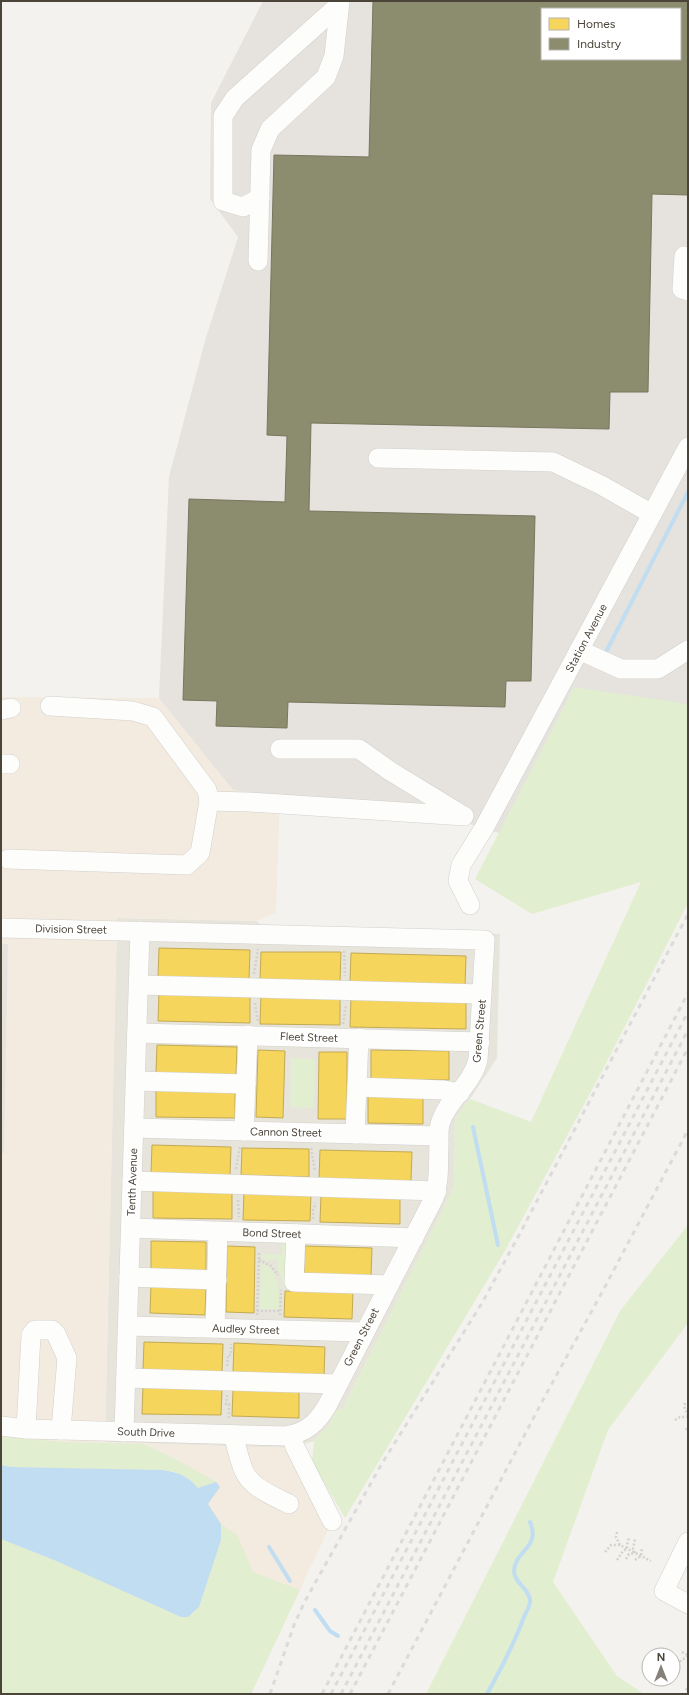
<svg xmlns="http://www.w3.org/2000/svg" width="689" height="1695" font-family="Figtree,sans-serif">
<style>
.residential{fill:#e7e4dc}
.commercial{fill:#f3ebdf}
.industrial{fill:#e6e2de;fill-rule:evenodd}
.green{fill:#e1eecf}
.parking{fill:#e6e3df}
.water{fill:#c0ddf1}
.homes{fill:#f6d55c;stroke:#c3aa52}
.industry{fill:#8c8c6e;stroke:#78765e;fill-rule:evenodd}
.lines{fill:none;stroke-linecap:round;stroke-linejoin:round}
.stream{stroke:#c0ddf1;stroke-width:4}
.minor-casing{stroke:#d2d0cb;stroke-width:20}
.path{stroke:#d3d2cc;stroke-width:2.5;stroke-dasharray:2 2;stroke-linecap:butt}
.minor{stroke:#fdfdfc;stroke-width:19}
.rail{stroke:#dbdbda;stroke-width:3;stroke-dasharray:5 5;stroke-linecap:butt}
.labels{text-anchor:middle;stroke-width:4;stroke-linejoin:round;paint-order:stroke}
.street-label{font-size:11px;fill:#4b4439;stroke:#fff}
</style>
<rect width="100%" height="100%" fill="#f4f2ee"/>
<!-- residential -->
<polygon class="residential" points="117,918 257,921 262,927 500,934 497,1058 470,1099 455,1119 454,1187 343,1408 337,1410 329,1424 314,1441 289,1448 105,1442"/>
<!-- commercial -->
<polygon class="commercial" points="1,697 159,698 233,790 280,797 276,913 257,921 117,918 105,1442 289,1448 329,1528 251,1694 1,1603"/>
<!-- industrial -->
<path class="industrial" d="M 263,1 L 688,1 L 688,890 L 410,806 L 280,797 L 233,790 L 159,698 L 169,477 L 205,341 L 238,237 L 210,199 L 211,103 ZM 542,9 L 680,9 L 680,59 L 542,59 Z"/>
<!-- green -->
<g class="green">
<polygon points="574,687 688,704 688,903 602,1071 506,1249 345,1518 312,1462 314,1441 329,1424 337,1410 343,1408 454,1187 455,1119 470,1099 531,1122 641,882 532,914 475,879"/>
<polygon points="291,1058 315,1059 314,1108 290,1107"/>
<polygon points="688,1225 688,1323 608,1430 553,1582 617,1676 644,1694 426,1694 620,1311"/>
<polygon points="282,1244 287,1244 286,1288 283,1288 281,1278 278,1270 278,1261 274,1259 269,1260 269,1262 261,1258 261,1254 282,1255"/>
<path d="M 261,1262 C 281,1272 279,1290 279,1309 L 260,1309 Z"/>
<path d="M 1,1437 L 64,1442 L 144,1444 L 175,1459 L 216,1482 L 198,1488 C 186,1475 179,1472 162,1470 L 11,1467 L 1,1465 Z"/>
<polygon points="221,1524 237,1535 253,1572 300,1590 251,1694 1,1694 1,1539 54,1560 181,1617 194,1613 199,1607 221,1540"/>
</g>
<!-- parking -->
<polygon class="parking" points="1,944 8,944 4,1153 1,1153"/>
<!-- water -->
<path class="water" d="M 1,1465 L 11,1467 L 162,1470 C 180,1473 186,1475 198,1488 L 216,1482 L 220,1487 L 208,1504 L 221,1524 L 221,1540 L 199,1607 L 188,1617 L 181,1617 L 54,1560 L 1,1539 Z"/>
<!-- homes -->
<g class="homes">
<polygon points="159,948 250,950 249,979 158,977"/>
<polygon points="261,952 341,952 340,982 260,981"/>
<polygon points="351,953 466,956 465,986 350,982"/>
<polygon points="159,993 250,994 250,1023 158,1021"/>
<polygon points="261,996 340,998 340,1025 260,1024"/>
<polygon points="351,999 466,1001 466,1029 350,1027"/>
<polygon points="157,1045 237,1047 236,1075 156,1073"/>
<polygon points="258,1050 285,1051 283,1118 256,1117"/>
<polygon points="371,1050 449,1051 449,1080 371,1079"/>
<polygon points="319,1052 347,1052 347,1119 318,1119"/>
<polygon points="156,1090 235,1091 235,1118 156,1117"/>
<polygon points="368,1095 423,1096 423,1124 368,1123"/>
<polygon points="152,1145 231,1147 230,1175 151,1173"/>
<polygon points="242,1148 309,1149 309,1177 241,1175"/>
<polygon points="320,1150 412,1152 411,1181 319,1179"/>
<polygon points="153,1191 232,1192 232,1219 153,1218"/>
<polygon points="244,1192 311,1194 310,1221 243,1220"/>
<polygon points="321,1195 400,1197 400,1224 320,1222"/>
<polygon points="151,1241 206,1242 206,1271 151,1270"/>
<polygon points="227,1246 255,1247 254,1313 226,1312"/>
<polygon points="305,1246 372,1248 371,1276 304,1274"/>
<polygon points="151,1285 206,1286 205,1315 150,1313"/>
<polygon points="285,1291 353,1292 352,1319 284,1317"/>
<polygon points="144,1342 223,1344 222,1372 143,1370"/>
<polygon points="234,1343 325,1347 324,1375 233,1372"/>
<polygon points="143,1387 222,1389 221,1415 142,1414"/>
<polygon points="233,1390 299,1391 299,1418 232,1416"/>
</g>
<!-- industry -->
<path class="industry" d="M 373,1 L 688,1 L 688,195 L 652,194 L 648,392 L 610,392 L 609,429 L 311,423 L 309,511 L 535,516 L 531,681 L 506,681 L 505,707 L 288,702 L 287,728 L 216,726 L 217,701 L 183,700 L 189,499 L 285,502 L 287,436 L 267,435 L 274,155 L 369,157 ZM 542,9 L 680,9 L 680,59 L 542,59 Z"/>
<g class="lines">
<!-- stream -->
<g class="stream">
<polyline points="607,650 688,492"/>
<polyline points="473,1127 498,1245"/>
<polyline points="269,1547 290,1581"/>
<polyline points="315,1610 330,1631 338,1636"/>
<path d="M 487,1694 C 501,1669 514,1644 524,1617 C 526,1612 531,1605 530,1600 C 529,1588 514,1583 514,1571 C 515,1550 541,1548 530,1522"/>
</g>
<!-- minor casing -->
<g class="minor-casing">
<g id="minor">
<polyline points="260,198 243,207 223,201 223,116 235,98 339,5"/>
<polyline points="684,256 682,289 688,291"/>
<polyline points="258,261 261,150 270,129 326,77 334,56 340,1"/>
<polyline points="378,458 553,462 601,485 652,514"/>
<polyline points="579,650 621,669 658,669 688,650"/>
<polyline points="50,706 133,711 153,717 207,790 209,801 249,802 464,816"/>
<polyline points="1,710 11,708"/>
<polyline points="280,749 359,749 390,771 462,815"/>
<polyline points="1,764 10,764"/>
<polyline points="8,859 187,865 200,853 209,801"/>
<polyline points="470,905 458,881 461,865 484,828 688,447"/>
<path d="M 1,928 L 485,940 L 478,1060 C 471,1086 449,1098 441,1121 C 438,1128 439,1137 439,1145 C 438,1163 440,1181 434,1198 L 327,1406 C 317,1423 306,1433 285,1436 L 26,1429 L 1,1426"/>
<polyline points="139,985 482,994"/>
<polyline points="137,1033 480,1042"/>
<polyline points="136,1081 246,1084"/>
<polyline points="357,1087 444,1090 460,1093"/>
<polyline points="134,1128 439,1136"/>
<polyline points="244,1131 248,1035"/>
<polyline points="355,1134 359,1038"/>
<polyline points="132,1181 437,1191"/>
<polyline points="131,1228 414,1238"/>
<polyline points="296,1234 294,1282 389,1285"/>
<polyline points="129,1277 217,1280"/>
<polyline points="128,1326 364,1332"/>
<polyline points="215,1328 218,1231"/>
<polyline points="126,1378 337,1384"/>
<polyline points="26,1429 31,1335 35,1330 52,1330 56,1334 67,1358 61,1430"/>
<polyline points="124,1432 140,931"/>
<path d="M 233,1435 C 237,1447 239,1460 244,1471 C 251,1488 274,1496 289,1504"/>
<polyline points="291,1435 295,1447 332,1521"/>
<polyline points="688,1542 664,1591 688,1604"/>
</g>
</g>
<!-- path -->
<g class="path">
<polyline points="344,951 345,976"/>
<polyline points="254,974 258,949"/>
<polyline points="255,1003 258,1022"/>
<polyline points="343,1024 346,1005"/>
<polyline points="311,1148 315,1171"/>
<polyline points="236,1169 240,1146"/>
<polyline points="238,1200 239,1217"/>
<polyline points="313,1219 313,1210 316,1203"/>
<polyline points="259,1260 271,1266 278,1275"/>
<polyline points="257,1311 280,1311"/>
<polyline points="257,1315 259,1252"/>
<polyline points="280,1315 281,1290"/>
<polyline points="227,1366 228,1355 231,1355 231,1344"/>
<polyline points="227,1395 226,1404 229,1404 229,1419"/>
<polyline points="685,1403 684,1406 688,1416"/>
<polyline points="675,1420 680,1417 688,1417"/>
<polyline points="686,1430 688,1427"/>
<polyline points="617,1532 616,1537 620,1545"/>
<polyline points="605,1552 611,1545 620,1545 651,1561"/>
<polyline points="626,1559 629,1554 635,1553 633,1549 635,1539"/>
<polyline points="617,1560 623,1551 627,1549 627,1545 629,1537"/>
<polyline points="635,1560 641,1556 642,1548"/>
<polyline points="682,1652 688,1655"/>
<polyline points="673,1666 688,1656"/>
<polyline points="686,1690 688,1686"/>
</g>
<!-- minor -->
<use href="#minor" class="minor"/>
<!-- rail -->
<g class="rail">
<polyline points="270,1694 294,1625 304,1603 381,1465 482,1303 518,1237 688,914"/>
<polyline points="322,1694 688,993"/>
<polyline points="331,1694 688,1012"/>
<polyline points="341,1694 688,1030"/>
<polyline points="350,1694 688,1048"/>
<polyline points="388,1694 544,1398 600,1296 688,1130"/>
</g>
</g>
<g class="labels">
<!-- street labels -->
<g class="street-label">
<text transform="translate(586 638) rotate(-62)" y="4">Station Avenue</text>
<text transform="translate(71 929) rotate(1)" y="4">Division Street</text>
<text transform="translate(479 1031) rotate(-85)" y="4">Green Street</text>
<text transform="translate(309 1037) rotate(2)" y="4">Fleet Street</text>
<text transform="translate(286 1132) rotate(1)" y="4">Cannon Street</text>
<text transform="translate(132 1182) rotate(-88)" y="4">Tenth Avenue</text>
<text transform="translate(272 1233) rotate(2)" y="4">Bond Street</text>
<text transform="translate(246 1329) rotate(2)" y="4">Audley Street</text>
<text transform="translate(361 1337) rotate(-63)" y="4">Green Street</text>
<text transform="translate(146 1432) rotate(2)" y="4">South Drive</text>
</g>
</g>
<!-- border -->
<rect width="689" height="1695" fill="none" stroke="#4b4439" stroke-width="4"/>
<!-- legend -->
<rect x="541" y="8" width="140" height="52" fill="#ffffff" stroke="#b7b4b0"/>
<rect x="549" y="18" width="20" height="12" fill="#f6d55c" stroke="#b7b4b0"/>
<text x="577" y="28" font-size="12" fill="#4b4439">Homes</text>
<rect x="549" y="38" width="20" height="12" fill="#8c8c6e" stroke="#b7b4b0"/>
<text x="577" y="48" font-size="12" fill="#4b4439">Industry</text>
<!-- north arrow -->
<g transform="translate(661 1667)"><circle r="19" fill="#ffffff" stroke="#b7b4b0"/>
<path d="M0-3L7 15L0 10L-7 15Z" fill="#868178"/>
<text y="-6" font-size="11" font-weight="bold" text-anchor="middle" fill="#4b4439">N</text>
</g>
</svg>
